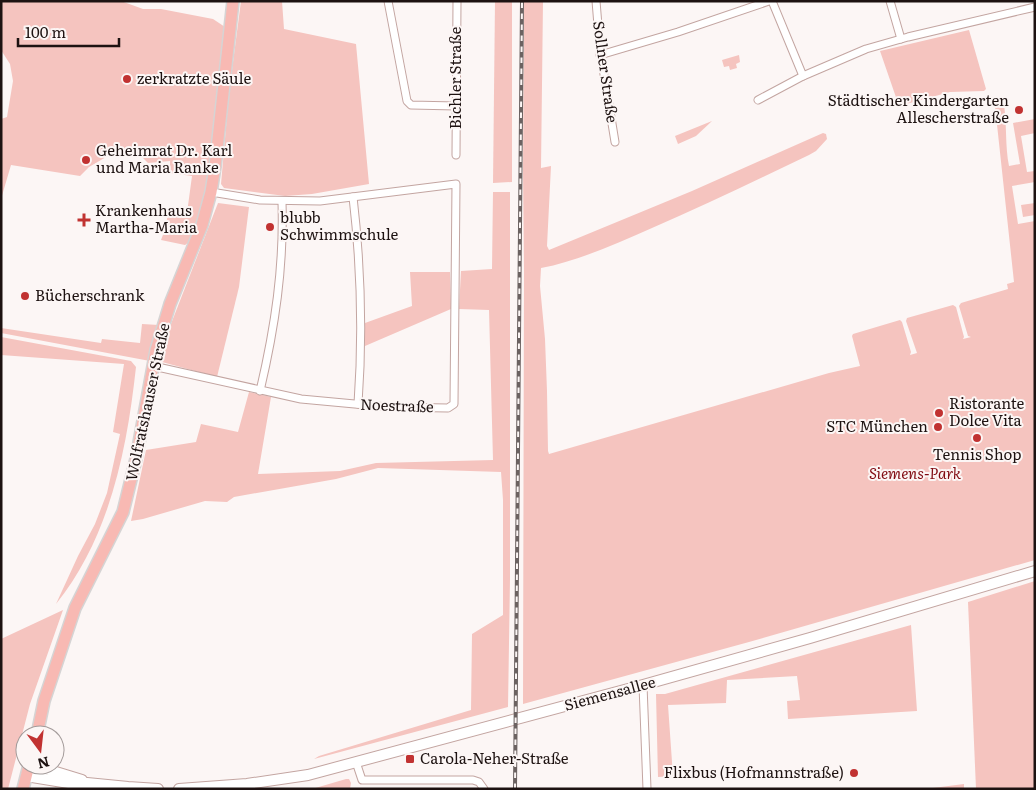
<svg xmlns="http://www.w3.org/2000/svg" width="1036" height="790" font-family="Literata,serif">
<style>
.green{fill:#f5c4bf}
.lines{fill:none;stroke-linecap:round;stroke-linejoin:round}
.minor-casing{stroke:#c3a5a1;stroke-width:9}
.secondary-casing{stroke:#c3a5a1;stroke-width:12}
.primary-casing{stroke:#d6d4d4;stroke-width:14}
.minor{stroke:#fff;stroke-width:7}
.secondary{stroke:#fff;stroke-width:10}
.primary{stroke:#f8b9b3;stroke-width:11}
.rail-casing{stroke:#6b6261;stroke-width:4}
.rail{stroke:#fcf6f5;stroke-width:2;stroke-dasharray:5.5;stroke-linecap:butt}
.poi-dot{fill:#c13231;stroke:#fcf6f5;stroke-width:2}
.labels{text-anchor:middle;stroke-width:4;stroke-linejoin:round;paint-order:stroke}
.street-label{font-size:15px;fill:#1d1211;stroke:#fcf6f5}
.poi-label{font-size:15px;fill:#1d1211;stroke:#fcf6f5;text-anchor:start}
.park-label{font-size:15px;font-style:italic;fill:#810b12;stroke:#fcf6f5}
</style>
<rect width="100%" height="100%" fill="#fcf6f5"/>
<!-- green -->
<g class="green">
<polygon points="1,1 121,1 143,9 161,9 213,19 225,27 208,188 189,242 185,245 161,240 166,227 168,212 187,213 192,176 170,173 170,161 148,163 140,155 118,150 89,167 80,176 11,165 1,199 1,119 7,117 13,81 10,64 1,50"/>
<polygon points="241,1 282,1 284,29 356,44 369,184 312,194 285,196 224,188 221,184 229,93"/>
<polygon points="495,1 512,1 512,182 493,183"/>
<path d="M 524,1 L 543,1 L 541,168 L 551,166 L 547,246 L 549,250 L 692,191 L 823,133 L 826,134 L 827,139 L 816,151 L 809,155 C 757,180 705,205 652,228 C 617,243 579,261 541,268 L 540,286 L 545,339 L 547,391 L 548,451 L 549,454 L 829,373 L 860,366 L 852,336 L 853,334 L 900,320 L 902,322 L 911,352 L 910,355 L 917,353 L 906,321 L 907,318 L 953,305 L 956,307 L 964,337 L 963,339 L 971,337 L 968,336 L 959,306 L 961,303 L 1008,289 L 1007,284 L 1014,282 L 995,106 L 1004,105 C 1007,125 1005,146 1009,166 L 1020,164 L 1013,123 L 1035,119 L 1035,133 L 1021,136 L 1027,172 L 1035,171 L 1035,182 L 1012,186 L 1018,224 L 1035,221 L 1035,560 L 749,642 L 523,704 L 524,270 L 523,170 Z"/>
<polygon points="969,30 986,89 984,91 950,92 899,106 880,51"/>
<polygon points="739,55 740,62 736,64 737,68 730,70 729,66 724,67 722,60"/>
<polygon points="712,121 696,136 678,144 675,136"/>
<polygon points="493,192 510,192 510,579 508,707 314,759 319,756 471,710 472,634 503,615 503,500 501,472 378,468 336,479 234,497 227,502 205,501 143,519 131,521 146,450 196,442 201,424 238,432 249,392 271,397 258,474 340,471 376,463 493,460 489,310 459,309 461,271 492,269"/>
<polygon points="218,203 249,207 239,287 217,377 162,362 169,329"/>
<polygon points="1035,203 1035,215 1023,217 1021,205"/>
<polygon points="410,272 450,272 451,309 365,346 365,323 412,306"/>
<polygon points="142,324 159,325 150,361 1,333 1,328 101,343 102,339 140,343"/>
<path d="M 1,337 L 131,361 L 136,367 C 127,449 110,537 56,604 L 78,556 L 95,524 L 107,493 L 120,434 L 113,432 L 124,364 L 1,355 Z"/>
<polygon points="1035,581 1035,789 976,789 968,602"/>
<polygon points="63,610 30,704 8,789 1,789 1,639"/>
<polygon points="911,625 917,711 788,719 787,701 800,700 797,676 727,680 726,703 668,705 673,776 658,777 656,694 665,694"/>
<polygon points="346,779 349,779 351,783 350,789 312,789"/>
<polygon points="964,784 964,789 925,789"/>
</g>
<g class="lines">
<!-- minor casing -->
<g class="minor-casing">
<g id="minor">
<polyline points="388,1 407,101 411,105 456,106"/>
<polyline points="596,1 600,50 615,142"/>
<polyline points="772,1 803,76"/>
<polyline points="890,1 901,39"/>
<polyline points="600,55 678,32 769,1"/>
<polyline points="758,100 803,76 866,49 908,37 1035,7"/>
<polyline points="456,155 457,1"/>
<path d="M 353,197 C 361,266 363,335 358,404"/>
<polyline points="153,366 301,399 387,407 448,408 454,404 456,184 320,201 260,200 211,192"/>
<path d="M 260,391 C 275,327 284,267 282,202"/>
<polyline points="643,685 647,789"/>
<polyline points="356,762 362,780 473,780 479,782 484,789"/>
</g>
</g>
<!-- secondary casing -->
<g class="secondary-casing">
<g id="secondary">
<polyline points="33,765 82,780"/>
<polyline points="26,776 75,784 87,783 128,787 158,789"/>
<polyline points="179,789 247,784 308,775 643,685 810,638 1035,571"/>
</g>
</g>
<!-- primary casing -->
<g class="primary-casing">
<g id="primary">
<polyline points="37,735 44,701 75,608 123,512 136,459 156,350 170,304 202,225 211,192 215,167 233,1"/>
<polyline points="23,789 29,765"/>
</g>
</g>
<!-- minor -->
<use href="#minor" class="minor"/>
<!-- secondary -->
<use href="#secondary" class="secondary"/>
<!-- primary -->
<use href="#primary" class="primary"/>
<!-- rail casing -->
<g class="rail-casing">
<polyline id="rail" points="515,789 522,1"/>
</g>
<!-- rail -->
<use href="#rail" class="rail"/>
</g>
<!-- markers -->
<g class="poi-dot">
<circle cx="127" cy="79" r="5"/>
<circle cx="1019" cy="110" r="5"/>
<circle cx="86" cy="160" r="5"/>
<path d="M81.5 212.5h5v5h5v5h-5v5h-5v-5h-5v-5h5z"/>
<circle cx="270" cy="227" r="5"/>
<circle cx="25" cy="296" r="5"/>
<circle cx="939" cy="413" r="5"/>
<circle cx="938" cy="427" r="5"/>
<circle cx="977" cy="438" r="5"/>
<rect x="405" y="754" width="10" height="10" rx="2.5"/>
<circle cx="854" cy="773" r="5"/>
</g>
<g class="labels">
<!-- street labels -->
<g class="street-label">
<text transform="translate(605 72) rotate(82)" y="5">Sollner Straße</text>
<text transform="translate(456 78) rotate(-90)" y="5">Bichler Straße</text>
<text transform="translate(148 402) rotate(-78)" y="5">Wolfratshauser Straße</text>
<text transform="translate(397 406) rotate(2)" y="5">Noestraße</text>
<text transform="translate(610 694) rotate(-15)" y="5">Siemensallee</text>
</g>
<!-- poi labels -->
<g class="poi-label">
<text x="137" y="84">zerkratzte Säule</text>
<text x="1009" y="106" text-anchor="end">Städtischer Kindergarten<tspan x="1009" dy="17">Allescherstraße</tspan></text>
<text x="96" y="156">Geheimrat Dr. Karl<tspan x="96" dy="17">und Maria Ranke</tspan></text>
<text x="95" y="216">Krankenhaus<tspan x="95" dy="17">Martha-Maria</tspan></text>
<text x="280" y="223">blubb<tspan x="280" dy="17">Schwimmschule</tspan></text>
<text x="35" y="301">Bücherschrank</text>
<text x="949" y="409">Ristorante<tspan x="949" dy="17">Dolce Vita</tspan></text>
<text x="928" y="432" text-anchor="end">STC München</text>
<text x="977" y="460" text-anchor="middle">Tennis Shop</text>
<text x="420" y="764">Carola-Neher-Straße</text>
<text x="844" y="778" text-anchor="end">Flixbus (Hofmannstraße)</text>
</g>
<!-- park labels -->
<g class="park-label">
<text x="915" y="479">Siemens-Park</text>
</g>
</g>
<!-- border -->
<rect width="1036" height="790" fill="none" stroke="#1d1211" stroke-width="5"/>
<!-- north arrow -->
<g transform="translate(40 750) rotate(165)"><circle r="24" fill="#fcf6f5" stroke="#a39b9a"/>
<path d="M0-4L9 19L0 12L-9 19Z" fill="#c13231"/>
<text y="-8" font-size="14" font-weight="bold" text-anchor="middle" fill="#1d1211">N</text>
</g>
<!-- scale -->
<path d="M18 38v8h101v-8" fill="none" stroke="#1d1211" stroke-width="2.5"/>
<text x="25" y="38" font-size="15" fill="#1d1211" stroke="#fcf6f5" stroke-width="4" paint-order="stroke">100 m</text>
</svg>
